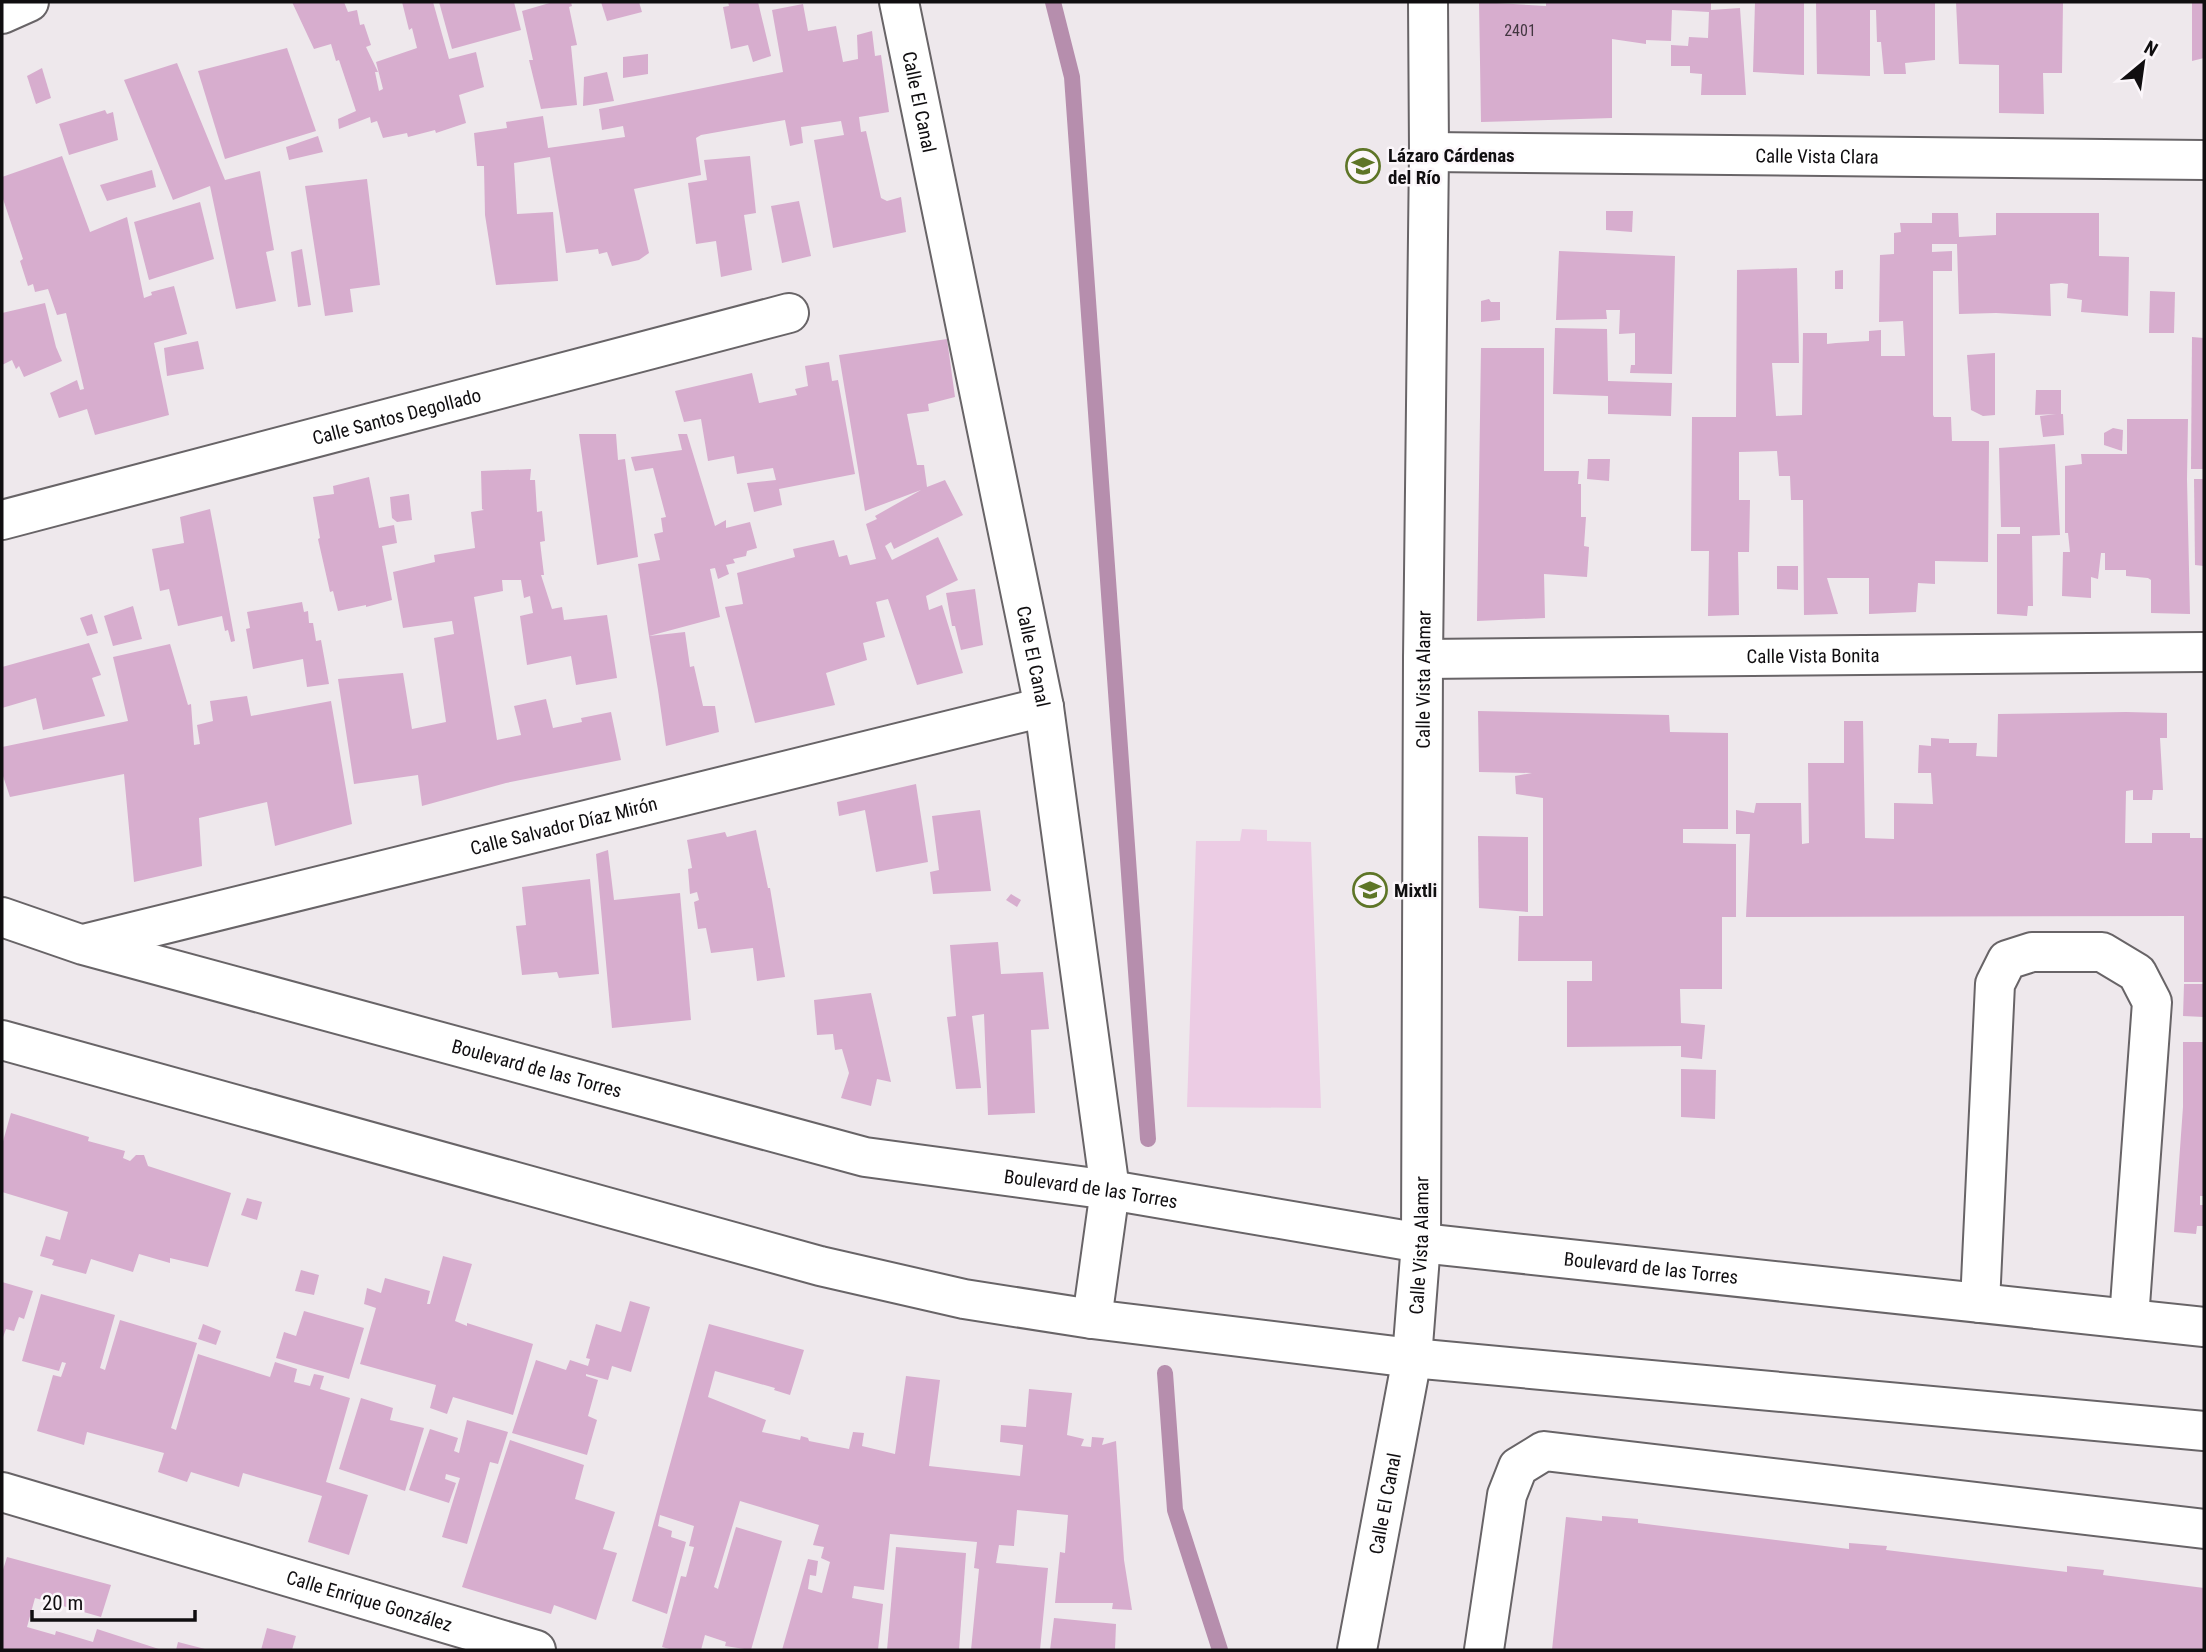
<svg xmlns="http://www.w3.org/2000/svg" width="2206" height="1652" font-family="'Roboto Condensed',sans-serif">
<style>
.green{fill:#eccce4}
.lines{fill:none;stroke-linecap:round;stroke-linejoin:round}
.stream{stroke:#b68ead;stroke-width:16}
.building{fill:#d7adce}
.minor-casing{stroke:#686467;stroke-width:42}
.minor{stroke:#fff;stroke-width:38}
.labels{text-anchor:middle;stroke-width:5;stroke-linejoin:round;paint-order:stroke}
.number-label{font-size:16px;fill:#423640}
.street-label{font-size:19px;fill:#100e10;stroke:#fbf6fa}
.poi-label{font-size:19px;font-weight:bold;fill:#100e10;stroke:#fbf6fa;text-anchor:start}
</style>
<rect width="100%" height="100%" fill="#eee8ec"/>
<!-- green -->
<polygon class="green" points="1242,829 1267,830 1267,841 1311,842 1321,1108 1187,1107 1196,841 1240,841"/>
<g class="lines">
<!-- stream -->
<g class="stream">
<polyline points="1053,2 1072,77 1148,1139"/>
<polyline points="1165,1373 1175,1510 1220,1650"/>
</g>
</g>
<!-- building -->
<g class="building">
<polygon points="292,2 344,2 348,12 357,10 360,25 364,24 371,45 366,47 378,72 375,72 379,91 383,89 376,62 417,48 412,28 409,30 402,2 433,2 449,59 476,52 484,87 459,95 466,123 436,133 435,130 408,137 407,133 383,138 377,121 371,123 370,117 339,129 338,119 356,111 339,60 336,61 331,44 314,49"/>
<polygon points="439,2 514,2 521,30 452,49"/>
<polygon points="553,2 571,2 572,6 569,7 577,45 571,46 577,105 541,109 529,60 533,60 522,11"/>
<polygon points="601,2 639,2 642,12 607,21"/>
<polygon points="728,2 758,2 771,56 753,62 748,45 731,49 723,7 729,6"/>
<polygon points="1479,2 1546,6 1546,2 1711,2 1711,10 1740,8 1746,95 1701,95 1702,74 1690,73 1690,66 1671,66 1671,45 1688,46 1689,37 1708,38 1709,12 1672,10 1671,41 1646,40 1646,44 1612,39 1612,118 1481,122"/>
<polygon points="1755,2 1804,2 1804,75 1753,72"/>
<polygon points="1816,2 1935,2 1935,60 1905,63 1906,74 1884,74 1881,42 1877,42 1876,10 1870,10 1870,76 1817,74"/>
<polygon points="1956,2 2063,2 2062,73 2043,73 2044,114 1999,113 1999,65 1959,64"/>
<polygon points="2192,2 2204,2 2204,58 2192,61"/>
<polygon points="803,4 808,31 836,26 843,62 858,59 857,35 872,31 875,56 881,55 889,112 859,117 861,132 866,131 881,198 887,201 901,197 906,232 833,248 814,140 844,135 841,121 801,127 803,143 790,146 785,120 701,135 696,138 701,175 634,189 649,253 639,260 612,266 607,252 599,254 598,249 566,253 550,157 514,163 517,214 553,212 558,281 496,285 485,215 484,166 477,166 474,133 507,128 506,122 543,116 548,148 625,137 623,126 602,130 599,109 783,72 772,10"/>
<polygon points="287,48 316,131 225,159 198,71"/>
<polygon points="648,54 648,74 623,78 623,57"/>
<polygon points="177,63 225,180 260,171 274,250 266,252 276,301 236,309 210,186 173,200 124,80"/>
<polygon points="42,68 51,98 36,104 27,76"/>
<polygon points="607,72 614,101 583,106 584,77"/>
<polygon points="105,110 107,114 113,112 118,140 69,155 59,124"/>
<polygon points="318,136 323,152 289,160 286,147"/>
<polygon points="62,156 90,232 127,217 144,298 152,295 151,292 174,286 187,334 154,343 169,415 95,435 87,409 59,418 50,393 77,380 80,390 84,389 66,313 57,315 48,289 35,292 33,284 28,286 20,261 23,259 2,196 2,177"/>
<polygon points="750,156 756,213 744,215 752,270 721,277 716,241 696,244 688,183 707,180 704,160"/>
<polygon points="152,170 156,187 107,201 100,185"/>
<polygon points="367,179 380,285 350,289 353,312 325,316 305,186"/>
<polygon points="799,201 811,256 782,263 771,206"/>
<polygon points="200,202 214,259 149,280 134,222"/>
<polygon points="1606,211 1633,211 1632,232 1606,230"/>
<polygon points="1932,213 1958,213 1959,237 1996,235 1996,213 2099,213 2099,256 2129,257 2128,316 2081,312 2082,300 2067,298 2068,284 2062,283 2050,284 2051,316 1996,313 1959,314 1957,244 1932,244 1932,252 1952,251 1952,271 1933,271 1933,415 1934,417 1951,417 1952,441 1989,441 1988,562 1935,561 1935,584 1918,583 1916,612 1869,614 1869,578 1827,578 1838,614 1804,615 1803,500 1791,500 1790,476 1779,476 1777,451 1739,452 1739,500 1750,500 1749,552 1738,552 1739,615 1708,616 1709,551 1691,551 1692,417 1736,417 1737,270 1797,268 1799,363 1772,363 1776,416 1802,415 1803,333 1827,333 1827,344 1836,343 1869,341 1869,331 1881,330 1881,356 1905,356 1903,321 1879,322 1880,255 1894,254 1894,233 1901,232 1900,223 1932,223"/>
<polygon points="302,249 311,305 298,307 291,252"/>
<polygon points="1559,251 1675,256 1672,374 1630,373 1631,365 1635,365 1635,333 1619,334 1620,310 1606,310 1607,319 1556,320"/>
<polygon points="1843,270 1843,289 1835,289 1835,271"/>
<polygon points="2150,291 2175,292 2174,333 2149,333"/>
<polygon points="1489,299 1491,302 1500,302 1500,320 1481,322 1481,301"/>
<polygon points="45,303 56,347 62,361 24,377 19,366 16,369 12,360 2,365 2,313"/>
<polygon points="1555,328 1607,329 1608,381 1672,383 1671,416 1608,414 1608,396 1553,394"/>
<polygon points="2192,337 2204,338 2204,469 2191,469"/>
<polygon points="947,339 955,397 928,404 929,411 907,414 917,465 924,465 927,487 945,480 963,515 894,549 891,542 885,546 892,560 938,537 958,580 926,596 929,610 942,605 963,673 917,685 888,599 876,602 885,637 863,643 867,660 826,673 835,705 755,723 725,607 743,604 737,573 795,557 793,549 834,540 839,557 847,555 850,565 876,559 866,524 877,519 875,516 921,490 865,511 839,355"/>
<polygon points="198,341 204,369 167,376 164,348"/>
<polygon points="1481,348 1544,348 1544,471 1579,471 1578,484 1581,484 1581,517 1586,517 1584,546 1589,547 1587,577 1544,574 1545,618 1477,621"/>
<polygon points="1995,353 1995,415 1983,416 1971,410 1967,355"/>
<polygon points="829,362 832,381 838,380 855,474 779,489 782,505 754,512 747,483 776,480 773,468 737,474 734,456 708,461 701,419 684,422 675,391 752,373 759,403 797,395 795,389 808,386 805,366"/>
<polygon points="2036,390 2061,390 2061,414 2063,414 2064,435 2043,437 2040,416 2056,414 2035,415"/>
<polygon points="2127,419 2188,419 2187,479 2190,614 2151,613 2151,580 2148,578 2126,576 2126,570 2105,570 2105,553 2101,553 2098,579 2091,577 2091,598 2062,596 2063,552 2070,552 2068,533 2065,533 2065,466 2082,464 2081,454 2127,454"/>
<polygon points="2113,428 2123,430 2122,451 2104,445 2104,433"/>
<polygon points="579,434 616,434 618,460 625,459 638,557 597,565"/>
<polygon points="678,434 687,434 715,526 726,520 726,528 750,522 757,548 747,551 746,556 733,559 735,563 726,565 729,574 718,579 715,568 710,569 720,617 649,636 685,632 690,667 694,666 703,706 715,706 719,732 666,746 658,690 649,636 638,564 660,560 654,534 663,532 661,518 666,517 653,468 635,471 631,457 682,450"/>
<polygon points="2055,444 2060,535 2032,536 2033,606 2028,606 2027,616 1997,614 1997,534 2020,534 2020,527 2001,527 1999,448"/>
<polygon points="1588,459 1610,459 1609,481 1587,479"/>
<polygon points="531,469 530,480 535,480 537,512 542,511 545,541 540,542 544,575 541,575 552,609 562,607 564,620 607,615 617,678 576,685 571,656 527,665 520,616 533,613 530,596 524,598 521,580 502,580 503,591 474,597 497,740 521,735 514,706 546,699 553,728 582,722 581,718 611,712 621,760 506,783 422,806 418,775 354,784 338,679 403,673 412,729 446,722 434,638 454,634 452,621 403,628 393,572 435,562 434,555 475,548 471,512 484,510 482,509 481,471"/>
<polygon points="369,477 379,528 394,525 397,543 382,546 392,600 366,607 366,605 338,611 333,591 330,592 318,539 320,538 313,497 334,494 333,486"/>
<polygon points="2194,479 2204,479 2204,566 2195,565"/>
<polygon points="409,494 412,520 397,522 392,518 390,497"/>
<polygon points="210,509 218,550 235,641 231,642 228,630 225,631 222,616 178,626 169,589 160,591 152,549 184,543 180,517"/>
<polygon points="1777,566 1798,566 1798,590 1777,589"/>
<polygon points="975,589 983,645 961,650 955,626 952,626 946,593"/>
<polygon points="302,602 304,612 308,611 309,623 313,623 316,641 321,640 329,684 307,687 303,659 253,669 246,629 250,628 247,612"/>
<polygon points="133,606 142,639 113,646 104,616"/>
<polygon points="92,614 98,633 87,636 80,618"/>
<polygon points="89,643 101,675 92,678 105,716 43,730 36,698 2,708 2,667"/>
<polygon points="170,644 188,705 191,704 194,745 200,744 197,725 213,721 210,701 247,696 251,716 331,701 352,824 275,846 267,802 199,818 202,866 134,882 124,774 10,797 2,773 2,747 128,721 113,657"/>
<polygon points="1478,711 1669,715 1670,732 1728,733 1728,829 1683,829 1683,843 1736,844 1736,917 1722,917 1722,989 1680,989 1681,1023 1705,1025 1702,1059 1681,1057 1681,1046 1567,1047 1567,981 1592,981 1592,961 1518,961 1519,916 1543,916 1543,798 1516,794 1515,776 1532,773 1479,772"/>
<polygon points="2126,712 2167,713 2167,738 2160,738 2163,790 2153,790 2152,800 2133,800 2133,790 2126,791 2125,843 2152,843 2152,833 2190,833 2190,838 2204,838 2204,982 2184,982 2184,916 1746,917 1750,834 1736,834 1736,810 1754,813 1756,803 1801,803 1802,844 1809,843 1808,763 1844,763 1844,721 1863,721 1865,838 1894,839 1894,803 1933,804 1931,773 1918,773 1919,745 1931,746 1931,738 1949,739 1949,743 1977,743 1976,756 1997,757 1998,714"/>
<polygon points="916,784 928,862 876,872 865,810 839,816 837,802"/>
<polygon points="980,810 991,891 933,894 930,872 939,870 932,816"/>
<polygon points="756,830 768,888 770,888 785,977 757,981 753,948 711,953 706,928 698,929 694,902 699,900 697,892 690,894 688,869 692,868 687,840 725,832 727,837"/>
<polygon points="1478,836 1528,837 1528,912 1479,908"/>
<polygon points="608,850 614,900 680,893 691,1020 612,1028 596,854"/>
<polygon points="590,879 599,974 559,978 557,972 522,975 516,926 526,925 522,887"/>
<polygon points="1011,894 1021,900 1017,907 1006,900"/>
<polygon points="998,942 1001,974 1043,972 1049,1029 1031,1030 1035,1113 988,1115 984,1014 972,1016 981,1088 956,1089 947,1017 956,1016 950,945"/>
<polygon points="2184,984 2204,984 2204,1017 2183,1016"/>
<polygon points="871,993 891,1082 877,1079 871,1106 841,1098 849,1073 842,1049 835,1050 833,1034 817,1035 814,1000"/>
<polygon points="2183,1042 2204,1042 2204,1196 2200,1196 2200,1205 2204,1205 2204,1226 2197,1226 2196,1234 2174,1232 2183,1107"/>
<polygon points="1681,1069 1716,1070 1715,1119 1681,1117"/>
<polygon points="11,1113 89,1137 88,1141 125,1151 123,1158 130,1161 136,1155 144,1155 148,1166 231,1193 208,1267 170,1258 170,1263 139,1254 133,1272 91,1259 86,1274 52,1265 54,1260 40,1256 46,1236 60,1240 68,1212 2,1192 2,1145"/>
<polygon points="247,1198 262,1202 257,1220 241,1215"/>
<polygon points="443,1256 472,1264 455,1321 467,1326 467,1323 533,1344 513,1415 453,1397 447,1414 430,1408 436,1385 360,1364 376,1308 364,1304 367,1288 381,1293 385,1278 430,1291 427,1304 430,1304"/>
<polygon points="301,1270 319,1275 314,1295 295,1291"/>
<polygon points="2,1282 33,1291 24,1319 19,1317 14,1331 6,1329 2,1340"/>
<polygon points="41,1294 115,1315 100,1368 105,1370 120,1320 197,1343 171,1428 176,1430 198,1354 270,1377 275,1362 297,1369 294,1382 310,1386 314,1374 324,1376 320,1389 350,1398 326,1482 368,1495 349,1555 308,1542 322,1496 243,1473 239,1487 191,1472 187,1482 158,1472 164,1453 87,1432 84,1445 37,1431 53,1375 61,1377 66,1363 62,1362 59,1371 22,1361"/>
<polygon points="630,1301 650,1307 631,1372 612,1366 608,1380 586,1374 586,1376 598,1380 588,1416 597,1420 587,1455 512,1433 536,1360 566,1370 570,1360 588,1366 590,1359 586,1358 596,1324 621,1332"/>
<polygon points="304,1311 364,1328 349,1379 276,1358 284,1332 296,1336"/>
<polygon points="203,1324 221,1331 216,1345 198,1339"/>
<polygon points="709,1324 804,1350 790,1395 774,1390 775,1388 715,1371 708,1397 766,1420 762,1432 800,1440 801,1436 808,1438 809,1441 849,1449 853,1432 864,1433 862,1446 895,1454 906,1376 940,1380 929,1466 1020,1476 1023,1445 1000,1442 1001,1425 1026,1427 1029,1389 1072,1393 1067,1435 1084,1439 1081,1446 1091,1447 1092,1437 1104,1438 1102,1445 1116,1441 1124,1560 1132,1610 1112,1609 1113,1603 1055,1603 1060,1552 1065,1553 1068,1515 1017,1510 1014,1546 999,1545 996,1563 1048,1568 1040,1650 971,1650 979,1569 974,1568 977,1542 890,1534 884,1590 854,1586 852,1598 883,1604 878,1650 782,1650 808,1559 818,1561 816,1576 810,1575 808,1589 822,1593 830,1562 821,1558 824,1547 813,1545 819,1525 740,1501 714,1587 718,1589 736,1527 782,1541 751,1650 725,1646 726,1642 705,1635 701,1650 673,1650 662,1647 681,1576 686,1577 694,1547 689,1546 694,1526 660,1515 658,1526 672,1531 671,1537 686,1542 667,1614 632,1601"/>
<polygon points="361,1398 393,1408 390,1420 424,1428 405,1491 339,1469"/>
<polygon points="467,1420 508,1432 498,1464 490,1462 467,1544 442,1537 460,1478 446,1474 445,1479 456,1483 449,1503 409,1490 430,1429 458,1438 454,1451 459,1453"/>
<polygon points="510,1440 584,1465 575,1499 615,1512 603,1549 617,1553 596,1620 554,1605 551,1614 462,1587"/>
<polygon points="1602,1516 1638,1519 1638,1523 1849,1549 1849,1543 1887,1546 1886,1550 2067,1572 2067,1566 2104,1570 2103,1575 2204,1588 2204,1650 1552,1650 1566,1517 1602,1521"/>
<polygon points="896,1547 966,1553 959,1650 887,1650"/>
<polygon points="7,1557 111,1585 101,1617 35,1598 27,1627 55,1635 56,1631 93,1642 97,1629 162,1650 2,1650 2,1573"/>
<polygon points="1054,1618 1116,1624 1115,1650 1050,1650"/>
<polygon points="267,1628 296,1636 292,1650 261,1650"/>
<polygon points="178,1642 205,1649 205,1650 176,1650"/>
</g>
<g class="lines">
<!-- minor casing -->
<g class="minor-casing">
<g id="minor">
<path id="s1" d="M 899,2 L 1044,707 L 1110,1190 L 1092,1319"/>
<polyline points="2,14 29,2"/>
<path id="s2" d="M 1429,152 L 2204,160"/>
<path id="s3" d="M 2,520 L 789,313"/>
<path id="s4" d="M 1423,659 L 2204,652"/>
<path id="s5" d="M 2,917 L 83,945 L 865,1157 L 1110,1190 L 1421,1243 L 2204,1327"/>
<path id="s6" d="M 88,943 L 1044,707"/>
<polyline points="2,1040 820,1266 964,1299 1092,1319 1412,1358 2204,1431"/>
<polyline points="1980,1303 1995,984 2007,960 2032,952 2102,952 2137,973 2152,1002 2129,1319"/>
<path id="s7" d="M 2,1492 L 536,1650"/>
<path id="s8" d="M 1357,1650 L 1412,1358 L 1421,1243 L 1423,659 L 1429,152 L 1428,2"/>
<polyline points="1484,1650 1507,1495 1518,1467 1544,1451 2204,1529"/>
</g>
</g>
<!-- minor -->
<use href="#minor" class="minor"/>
</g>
<!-- icons -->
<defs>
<g id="school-ring" transform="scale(1.75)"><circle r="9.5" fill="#fbf6fa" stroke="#5e7527" stroke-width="1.5"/><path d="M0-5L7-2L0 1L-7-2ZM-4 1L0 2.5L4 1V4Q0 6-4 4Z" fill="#5e7527"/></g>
</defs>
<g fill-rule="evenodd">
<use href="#school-ring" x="1363" y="166"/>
<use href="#school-ring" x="1370" y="890"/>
</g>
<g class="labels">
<!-- number labels -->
<g class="number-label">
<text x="1520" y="36">2401</text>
</g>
<!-- street labels -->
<g class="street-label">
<text dy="7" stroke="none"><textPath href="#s1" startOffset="102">Calle El Canal</textPath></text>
<text dy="7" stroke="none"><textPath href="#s2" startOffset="388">Calle Vista Clara</textPath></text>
<text dy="7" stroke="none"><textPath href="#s3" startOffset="408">Calle Santos Degollado</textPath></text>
<text dy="7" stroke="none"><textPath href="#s4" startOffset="390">Calle Vista Bonita</textPath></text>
<text dy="7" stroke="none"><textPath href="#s1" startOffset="668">Calle El Canal</textPath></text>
<text dy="7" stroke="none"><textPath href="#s8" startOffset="976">Calle Vista Alamar</textPath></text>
<text dy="7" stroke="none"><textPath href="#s6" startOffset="490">Calle Salvador Díaz Mirón</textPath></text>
<text dy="7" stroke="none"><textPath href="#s5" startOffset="556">Boulevard de las Torres</textPath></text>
<text dy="7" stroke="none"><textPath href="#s5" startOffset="1124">Boulevard de las Torres</textPath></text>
<text dy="7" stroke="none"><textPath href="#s8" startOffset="410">Calle Vista Alamar</textPath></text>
<text dy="7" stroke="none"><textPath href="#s5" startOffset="1690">Boulevard de las Torres</textPath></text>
<text dy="7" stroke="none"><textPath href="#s8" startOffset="149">Calle El Canal</textPath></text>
<text dy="7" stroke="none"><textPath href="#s7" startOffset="383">Calle Enrique González</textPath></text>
</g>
<!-- poi labels -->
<g class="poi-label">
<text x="1388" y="162">Lázaro Cárdenas<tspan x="1388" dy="22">del Río</tspan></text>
<text x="1394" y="897">Mixtli</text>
</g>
</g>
<!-- border -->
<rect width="2206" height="1652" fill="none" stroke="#100e10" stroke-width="7"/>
<!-- north arrow -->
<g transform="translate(2143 63) rotate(29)" stroke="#fbf6fa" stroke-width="5" paint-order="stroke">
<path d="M0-5L12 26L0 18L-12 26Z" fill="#100e10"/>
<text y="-10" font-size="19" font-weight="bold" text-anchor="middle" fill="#100e10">N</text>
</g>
<!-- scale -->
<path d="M32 1610v10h163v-10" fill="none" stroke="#100e10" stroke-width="3.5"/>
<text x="42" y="1610" font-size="21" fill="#100e10" stroke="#fbf6fa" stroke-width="5" paint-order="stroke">20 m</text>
</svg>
